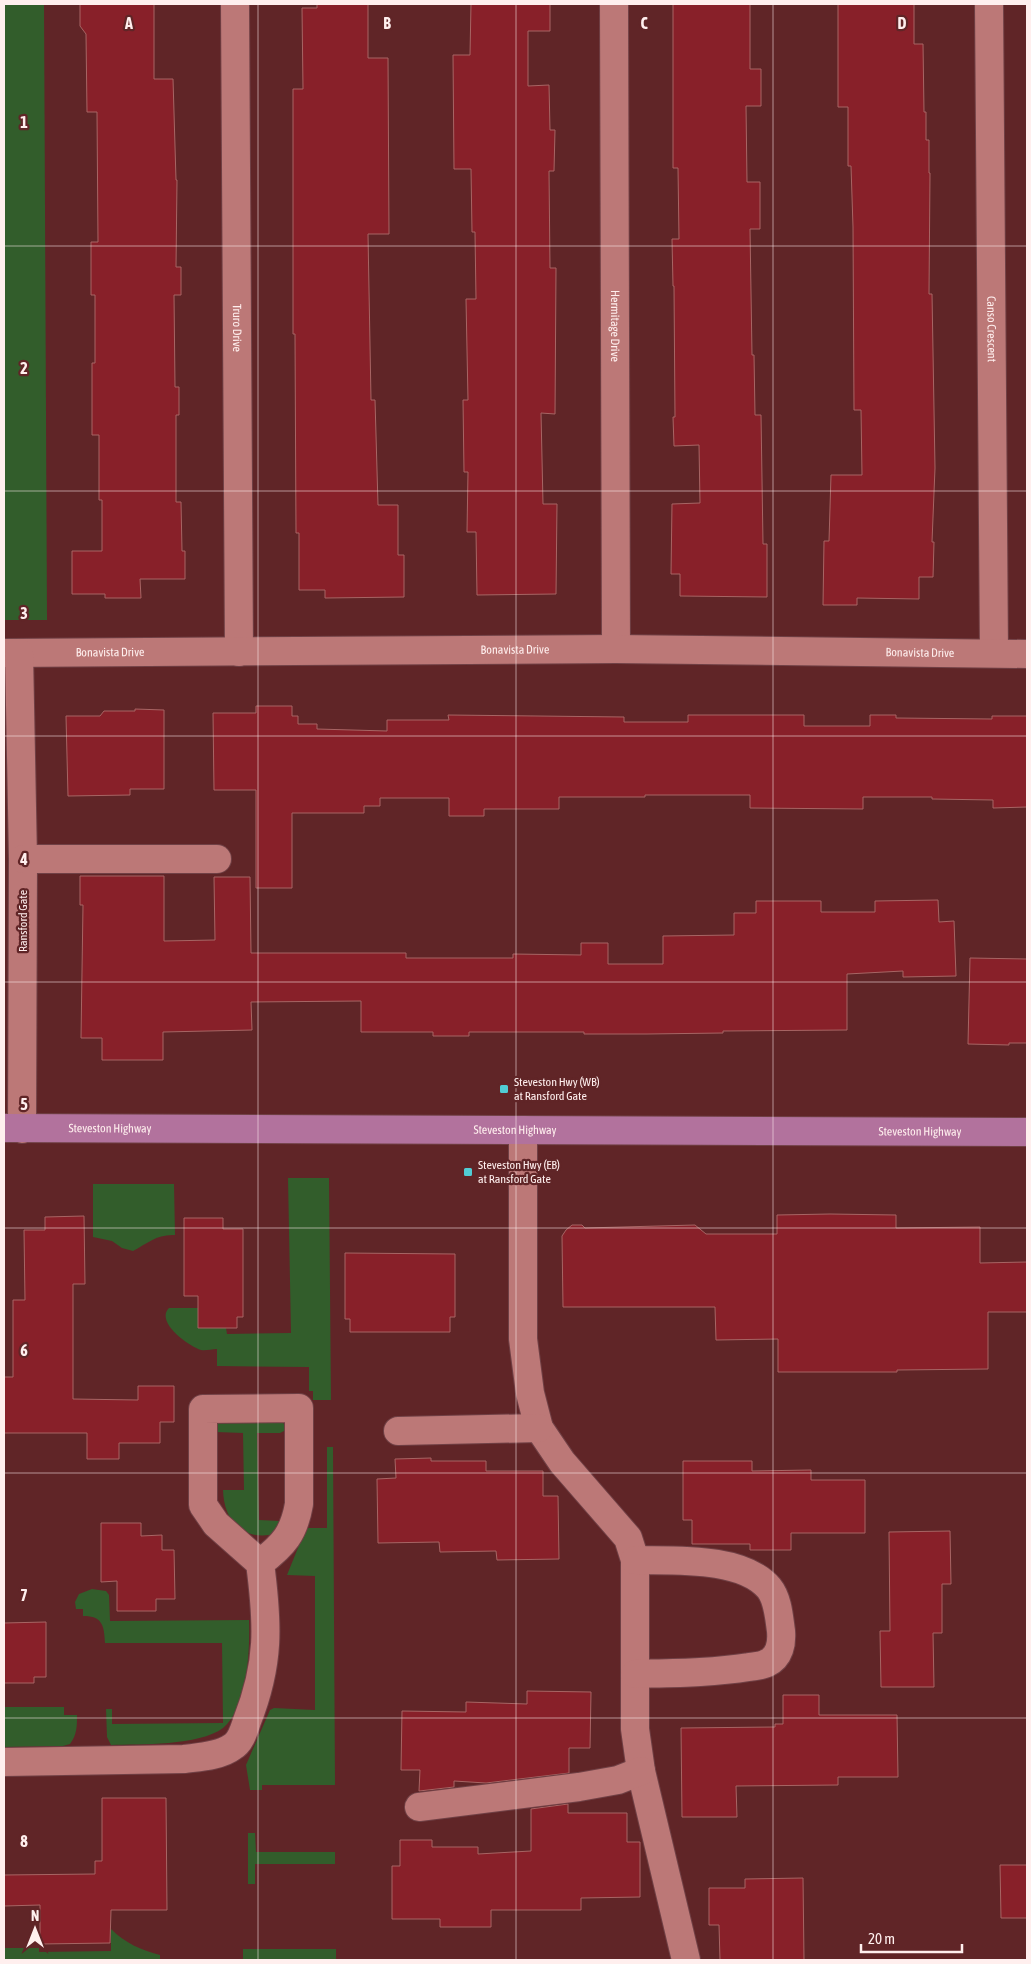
<svg xmlns="http://www.w3.org/2000/svg" width="1031" height="1964" font-family="'Asap Condensed',sans-serif">
	<style>
		.green { fill: #325d2b }
		.building { fill: #882029; stroke: #a76564 }
		.lines { fill: none; stroke-linecap: round; stroke-linejoin: round }
		.minor-casing { stroke: #704045; stroke-width: 30 }
		.major-casing { stroke: #704045; stroke-width: 30 }
		.minor { stroke: #bc7877; stroke-width: 28 }
		.major { stroke: #b2729d; stroke-width: 28 }
		.grid { fill: none; stroke: #ffefee; stroke-width: 1; stroke-opacity: 0.55 }
		.poi-dot { fill: #51ccd4; stroke: #602527; stroke-width: 2 }
		.labels { text-anchor: middle; stroke-width: 4.5; stroke-linejoin: round; paint-order: stroke }
		.street-label { font-size: 12px; fill: #ffefee; stroke: #602527 }
		.poi-label { font-size: 12px; fill: #ffefee; stroke: #602527; text-anchor: start }
		.grid-label { font-size: 16px; text-anchor: middle; font-weight: bold; fill: #ffefee; stroke: #602527; stroke-width: 4.5; stroke-linejoin: round; paint-order: stroke }
	</style>
	<rect width="100%" height="100%" fill="#602527"/>
	<!-- green -->
	<g class="green">
		<polygon points="4,4 44,4 47,620 4,620"/>
		<path d="M288,1178H329L331,1400H313V1391H309V1367L217,1366V1349C211,1349 206,1351 201,1350C188,1346 155,1322 169,1308H198V1328H226L227,1334L291,1333Z"/>
		<path d="M93,1184H174L175,1235C157,1234 148,1243 133,1251L122,1248L112,1241L93,1237Z"/>
		<path d="M282,1421L285,1426L284,1431L280,1433H257L259,1520L280,1521L275,1534C243,1541 224,1522 223,1490H244L243,1433L216,1432V1422Z"/>
		<polygon points="327,1447 333,1447 335,1785 262,1785 262,1790 250,1790 246,1765 270,1710 274,1708 315,1710 315,1576 287,1575 306,1528 327,1528"/>
		<path d="M92,1589L106,1591L109,1595L110,1621L249,1620C250,1649 248,1708 223,1728C199,1746 140,1744 111,1745L107,1737L106,1709H112V1724L223,1723L222,1643H105C104,1626 103,1616 83,1616V1609H76L75,1602L79,1594Z"/>
		<path d="M4,1707H64V1715H77C77,1726 77,1735 70,1744L63,1746L4,1747Z"/>
		<polygon points="248,1833 255,1833 256,1852 335,1852 335,1864 255,1864 255,1884 248,1884"/>
		<path d="M111,1929C125,1943 141,1950 160,1955V1960H4V1948H39V1952L111,1951Z"/>
		<rect x="243" y="1949" width="93" height="11"/>
	</g>
	<!-- building -->
	<g class="building">
		<polygon points="80,4 154,4 154,79 173,79 176,180 177,180 176,267 181,267 181,295 174,295 175,387 179,387 179,415 176,415 176,502 181,502 182,551 185,551 185,579 140,579 141,598 105,598 105,594 72,594 72,551 102,551 102,500 99,500 99,435 92,435 92,363 95,363 95,295 91,295 91,242 98,242 97,112 87,112 86,34 80,26"/>
		<polygon points="317,4 368,4 368,58 388,58 389,234 368,234 371,400 375,400 378,505 398,505 398,555 404,555 404,597 325,598 325,590 299,590 299,533 296,533 295,334 293,334 293,89 303,89 302,8 317,8"/>
		<polygon points="471,4 550,4 550,31 528,31 528,86 549,85 550,130 555,130 554,171 549,171 550,268 556,268 555,414 541,413 543,504 557,504 556,594 477,595 476,532 467,532 468,472 464,472 463,400 468,400 466,299 476,299 475,232 472,232 471,169 454,169 453,55 470,55"/>
		<polygon points="673,4 750,4 750,69 761,69 761,106 746,106 747,182 760,182 760,229 750,229 752,355 754,355 755,415 761,415 763,544 767,544 767,597 680,596 680,574 671,574 672,504 700,503 699,445 674,446 673,417 675,417 674,286 673,286 672,239 679,239 678,168 673,168"/>
		<polygon points="838,4 914,4 914,44 923,44 924,112 926,112 926,140 929,140 929,173 930,173 929,294 932,294 935,468 932,542 934,542 933,577 919,577 919,599 857,598 857,605 823,605 824,541 829,541 831,475 862,475 861,410 854,410 853,227 851,166 848,166 848,107 838,107"/>
		<polygon points="256,706 292,706 292,716 298,716 298,724 317,724 317,729 387,731 387,720 449,720 448,715 624,717 624,722 688,722 688,715 804,715 804,726 870,726 870,715 896,715 896,718 992,719 992,716 1027,716 1027,807 993,808 993,800 932,799 932,797 863,797 863,809 750,808 750,795 645,795 645,797 559,797 559,809 484,809 484,816 449,816 449,798 380,798 380,806 364,806 364,813 292,813 292,888 256,888 256,790 214,790 213,713 256,713"/>
		<polygon points="135,709 164,710 164,789 130,789 130,795 68,796 66,716 100,716 104,711 135,711"/>
		<polygon points="80,876 164,876 164,941 215,940 214,877 250,877 251,953 406,953 406,958 513,958 513,954 581,955 581,943 608,943 608,964 663,964 663,936 734,935 734,913 756,913 756,901 821,901 821,912 875,912 875,901 938,900 939,922 954,921 956,976 903,977 903,971 847,974 847,1030 723,1031 723,1033 647,1034 584,1034 584,1032 469,1032 469,1036 433,1036 433,1032 361,1032 361,1001 251,1002 252,1030 163,1032 163,1060 102,1060 102,1038 81,1038 83,905 80,905"/>
		<polygon points="970,958 1027,959 1027,1043 1009,1043 1009,1045 968,1044"/>
		<polygon points="830,1214 896,1215 896,1228 980,1227 980,1263 1027,1262 1027,1312 988,1312 988,1369 897,1370 897,1372 778,1372 778,1339 716,1340 715,1307 563,1307 562,1236 566,1230 572,1225 582,1225 585,1228 695,1225 706,1234 777,1234 777,1215"/>
		<polygon points="84,1216 85,1284 73,1284 73,1399 138,1400 138,1386 174,1386 174,1422 160,1422 160,1443 119,1443 119,1459 87,1459 87,1433 4,1433 4,1377 13,1377 13,1300 25,1300 24,1230 45,1230 45,1217"/>
		<polygon points="184,1218 223,1218 223,1229 243,1229 243,1317 237,1317 237,1328 198,1328 198,1296 184,1296"/>
		<polygon points="345,1253 455,1254 455,1317 450,1317 450,1332 350,1332 350,1319 345,1319"/>
		<polygon points="431,1458 431,1461 486,1461 486,1471 543,1471 543,1496 558,1496 559,1559 497,1560 496,1551 440,1552 439,1542 378,1543 377,1479 396,1478 395,1459"/>
		<polygon points="683,1461 752,1461 752,1471 811,1470 811,1480 865,1480 865,1533 791,1533 791,1550 750,1550 750,1544 692,1544 692,1520 683,1520"/>
		<polygon points="101,1523 141,1523 141,1536 162,1535 162,1550 174,1550 175,1599 156,1599 156,1611 117,1611 117,1581 101,1582"/>
		<polygon points="950,1531 951,1584 942,1584 942,1633 933,1633 934,1687 881,1687 880,1631 890,1631 889,1532"/>
		<polygon points="46,1622 46,1677 34,1677 34,1683 4,1683 4,1623"/>
		<polygon points="527,1691 591,1692 590,1748 569,1748 569,1773 486,1783 454,1781 454,1787 419,1791 420,1770 401,1770 402,1711 466,1712 466,1702 527,1704"/>
		<polygon points="783,1695 819,1695 819,1715 897,1715 898,1777 838,1777 838,1785 736,1786 737,1817 682,1817 681,1728 775,1727 775,1724 783,1724"/>
		<polygon points="102,1798 166,1798 167,1910 111,1910 110,1943 40,1944 40,1905 4,1906 4,1875 95,1874 95,1861 102,1861"/>
		<polygon points="568,1804 568,1813 627,1813 627,1842 640,1842 640,1897 581,1898 581,1910 491,1910 491,1927 440,1927 440,1919 392,1919 392,1866 400,1866 400,1840 432,1840 432,1847 478,1847 478,1854 531,1851 531,1809"/>
		<polygon points="1000,1865 1027,1865 1027,1918 1001,1918"/>
		<polygon points="803,1878 804,1960 720,1960 719,1925 709,1925 709,1888 745,1888 745,1879"/>
	</g>
	<g class="lines">
		<!-- minor casing -->
		<g class="minor-casing">
			<g id="minor">
				<path id="s1" d="M235,4L239,652"/>
				<path id="s2" d="M614,4L616,649"/>
				<path id="s3" d="M989,4L994,653"/>
				<path id="s4" d="M4,653L616,649L1027,654"/>
				<polyline points="19,653 23,859 22,1129"/>
				<polyline points="23,859 217,859"/>
				<polyline points="523,1130 523,1339 530,1393 539,1428 562,1462 628,1538 635,1560 635,1729 641,1771 686,1960"/>
				<polyline points="398,1431 539,1428"/>
				<path d="M635,1560C673,1561 742,1556 769,1588C778,1599 779,1617 781,1631C782,1643 780,1657 767,1663C762,1666 754,1666 749,1667C711,1673 673,1673 635,1674"/>
				<path d="M4,1762L184,1759C199,1757 220,1756 232,1747C241,1742 244,1730 247,1721C270,1663 268,1624 260,1563C284,1545 294,1533 299,1504V1408L203,1409V1505L216,1524L260,1563"/>
				<polyline points="419,1807 579,1787 618,1780 641,1771"/>
			</g>
		</g>
		<!-- major casing -->
		<g class="major-casing">
			<g id="major">
				<path id="s5" d="M4,1128L1027,1132"/>
			</g>
		</g>
		<!-- minor -->
		<use href="#minor" class="minor"/>
		<!-- major -->
		<use href="#major" class="major"/>
	</g>
	<!-- grid -->
	<path class="grid" d="M258,4V1960M516,4V1960M773,4V1960M4,246H1027M4,491H1027M4,736H1027M4,982H1027M4,1228H1027M4,1473H1027M4,1718H1027"/>
	<!-- markers -->
	<g class="poi-dot">
		<rect x="499" y="1084" width="10" height="10" rx="2.5"/>
		<rect x="463" y="1167" width="10" height="10" rx="2.5"/>
	</g>
	<g class="labels">
		<!-- street labels -->
		<g class="street-label">
			<text dy="4" stroke="none"><textPath href="#s2" startOffset="322">Hermitage Drive</textPath></text>
			<text dy="4" stroke="none"><textPath href="#s1" startOffset="324">Truro Drive</textPath></text>
			<text dy="4" stroke="none"><textPath href="#s3" startOffset="325">Canso Crescent</textPath></text>
			<text dy="4" stroke="none"><textPath href="#s4" startOffset="511">Bonavista Drive</textPath></text>
			<text dy="4" stroke="none"><textPath href="#s4" startOffset="916">Bonavista Drive</textPath></text>
			<text dy="4" stroke="none"><textPath href="#s4" startOffset="106">Bonavista Drive</textPath></text>
			<text transform="translate(23 921) rotate(-90)" y="4">Ransford Gate</text>
			<text dy="4" stroke="none"><textPath href="#s5" startOffset="106">Steveston Highway</textPath></text>
			<text dy="4" stroke="none"><textPath href="#s5" startOffset="511">Steveston Highway</textPath></text>
			<text dy="4" stroke="none"><textPath href="#s5" startOffset="916">Steveston Highway</textPath></text>
		</g>
		<!-- poi labels -->
		<g class="poi-label">
			<text x="514" y="1086">Steveston Hwy (WB)<tspan x="514" dy="14">at Ransford Gate</tspan></text>
			<text x="478" y="1169">Steveston Hwy (EB)<tspan x="478" dy="14">at Ransford Gate</tspan></text>
		</g>
	</g>
	<g class="grid-label">
		<text x="129" y="29">A</text>
		<text x="387" y="29">B</text>
		<text x="644" y="29">C</text>
		<text x="902" y="29">D</text>
		<text x="24" y="128">1</text>
		<text x="24" y="374">2</text>
		<text x="24" y="619">3</text>
		<text x="24" y="865">4</text>
		<text x="24" y="1110">5</text>
		<text x="24" y="1356">6</text>
		<text x="24" y="1601">7</text>
		<text x="24" y="1847">8</text>
	</g>
	<!-- border -->
	<rect width="1031" height="1964" fill="none" stroke="#ffefee" stroke-width="10"/>
	<!-- north arrow -->
	<g transform="translate(35 1929)" stroke="#602527" stroke-width="4" paint-order="stroke">
	<path d="M0-4L9 19L0 12L-9 19Z" fill="#ffefee"/>
	<text y="-8" font-size="14" font-weight="bold" text-anchor="middle" fill="#ffefee">N</text>
	</g>
	<!-- scale -->
	<path d="M861 1944v8h101v-8" fill="none" stroke="#ffefee" stroke-width="2.5"/>
	<text x="868" y="1944" font-size="15" fill="#ffefee" stroke="#602527" stroke-width="4" paint-order="stroke">20 m</text>
</svg>
